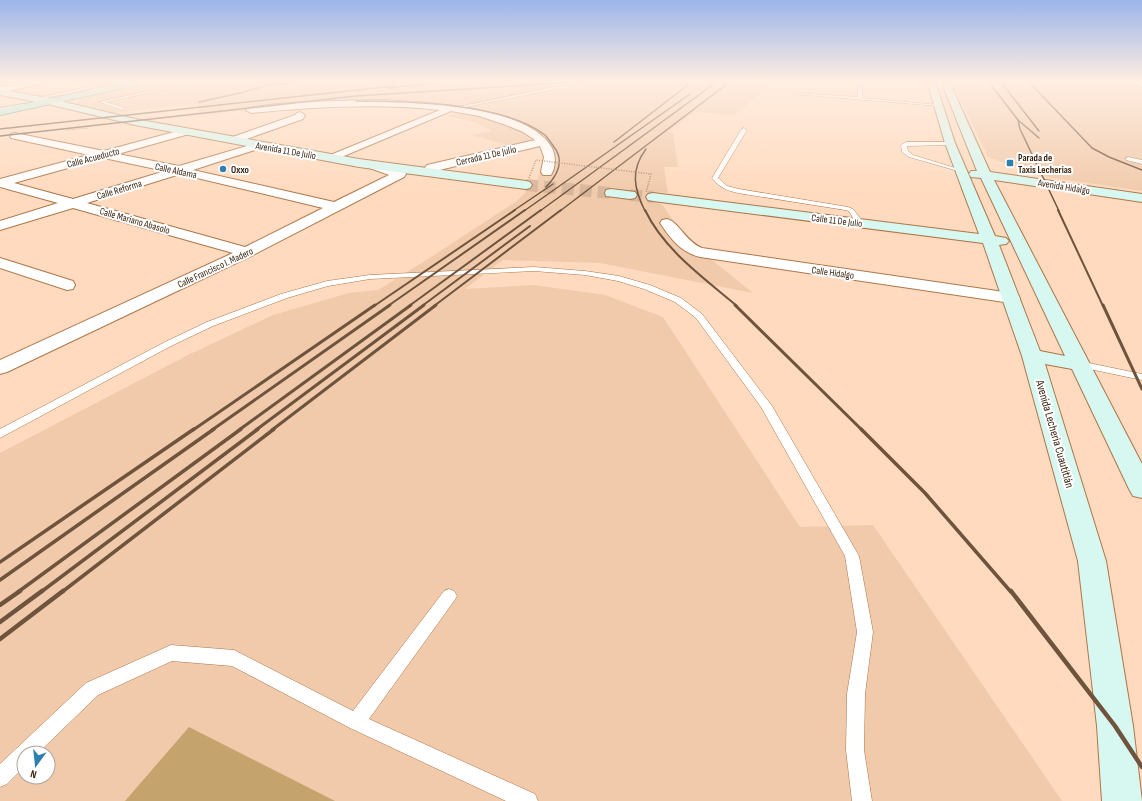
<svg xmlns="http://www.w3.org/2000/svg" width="1142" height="801" font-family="'Sofia Sans Condensed',sans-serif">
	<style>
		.built { fill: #f1caab; fill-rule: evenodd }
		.building { fill: #c5a36d }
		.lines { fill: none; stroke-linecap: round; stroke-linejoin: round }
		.secondary-tunnel { stroke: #d7b59a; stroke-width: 12; stroke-dasharray: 12 6; stroke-linecap: butt }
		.lane-casing { stroke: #ae7648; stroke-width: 1 }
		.street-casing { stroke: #ae7648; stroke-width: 2 }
		.secondary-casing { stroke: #ae7648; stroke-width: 2 }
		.primary-casing { stroke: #60a08b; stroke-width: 2 }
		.path { stroke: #a78870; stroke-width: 1; stroke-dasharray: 1 1.5; stroke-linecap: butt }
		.lane { fill: #fff; fill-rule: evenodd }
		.street { fill: #fff; fill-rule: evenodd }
		.secondary { fill: #d6f8f1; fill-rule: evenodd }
		.primary { fill: #adf0e2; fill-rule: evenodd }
		.rail-far4 { stroke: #6e533d; stroke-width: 1.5 }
		.rail-far3 { stroke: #6e533d; stroke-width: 2 }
		.rail-far2 { stroke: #6e533d; stroke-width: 3 }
		.rail-far1 { stroke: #6e533d; stroke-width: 3.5 }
		.rail { stroke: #6e533d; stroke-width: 4.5 }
		.path-bridge-far1 { stroke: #a78870; stroke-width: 1; stroke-dasharray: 1 1.5; stroke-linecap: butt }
		.path-bridge { stroke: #a78870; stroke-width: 1.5; stroke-dasharray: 1 1.5; stroke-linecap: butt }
		.poi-dot { fill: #2d7fb0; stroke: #fff; stroke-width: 1.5 }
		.labels { text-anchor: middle; stroke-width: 4; stroke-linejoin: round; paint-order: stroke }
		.far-street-label { font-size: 10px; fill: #361f0c; stroke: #fff }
		.far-poi-label { font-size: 10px; font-weight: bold; fill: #361f0c; stroke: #fff; text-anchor: start }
		.street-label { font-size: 12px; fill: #361f0c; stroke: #fff }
	</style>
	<rect width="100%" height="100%" fill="#ffdabe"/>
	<!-- built -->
	<g class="built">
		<path d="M155,81H774L735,115L695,112L668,132L673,133L678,167H664L668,193L654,192L650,201L662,204L687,240L753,293L600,263L503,260L465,289L534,285L605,295L663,317L800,527L873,525L1062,801H0V453L190,354L273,315L349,293L378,290L428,259L517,201L537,181L542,164L543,147L535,142L513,147L472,135L492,131L474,122L446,116L465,112L426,108L339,105L245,112L238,111L200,115L197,104L116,113L76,104L80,99ZM24,753H48V777H24Z"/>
		<polygon points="951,81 1142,81 1142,191 1041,176 988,157"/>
	</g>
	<!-- building -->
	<polygon class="building" points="189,727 335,801 125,801"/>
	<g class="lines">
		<!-- secondary-tunnel -->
		<g class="secondary-tunnel">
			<polyline points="526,185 611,193"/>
			<polyline points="630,195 653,197"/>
		</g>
		<!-- lane casing -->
		<g class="lane-casing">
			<g id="lane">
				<polygon points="128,81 135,81 87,92 85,91"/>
				<polygon points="196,81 203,81 106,102 125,108 123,110 99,102"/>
				<polygon points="471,81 483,81 417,89 415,88"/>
				<polygon points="916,81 932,81 933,82 931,83"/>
				<polygon points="1132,81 1137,81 1142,84 1142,87"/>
				<polygon points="564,85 565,87 450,110 448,109"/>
				<polygon points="92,86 93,88 31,101 29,100"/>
				<polygon points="860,88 862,89 862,98 940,105 938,106 793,94 795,93 858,97 858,89"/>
				<polygon points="23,104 25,106 0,110 0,108"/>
				<path d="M744,128L747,130L718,178L727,186L739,189L848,207L853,209L864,223L863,225H857L849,211L845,210L744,194C731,192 720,189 712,178L741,130Z"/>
				<polygon points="952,142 953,143 950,145 907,146 908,151 913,155 965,171 965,173 909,157 902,152 901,145 906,142"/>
				<polygon points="1128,157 1142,160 1142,164 1126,160 1125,159"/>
				<polygon points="534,267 585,271 619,276 650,285 681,298 702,314 772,406 859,556 873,632 865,694 864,750 872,801 852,801 846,750 847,694 857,632 845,556 761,407 696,318 675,302 644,289 618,281 585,275 534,271 370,279 328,286 287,298 213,326 171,346 0,438 0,429 165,342 207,322 281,294 327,281 370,275"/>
				<polygon points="1079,361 1142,374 1142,380 1075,366 1074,364 1075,362"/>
				<polygon points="449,589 454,591 457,596 454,601 369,719 535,794 538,801 506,801 350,728 232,666 172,661 98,695 38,753 24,753 24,767 7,784 0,787 0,764 86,683 171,645 234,650 353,711 444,591"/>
			</g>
		</g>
		<!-- street casing -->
		<g class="street-casing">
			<g id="street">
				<polygon points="32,81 48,81 44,83 0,93 0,87"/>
				<path d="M382,100C424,102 530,107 552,148C556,156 556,167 551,175H543L541,172L544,157L540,146L431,172L427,171L425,168L427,165L535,140L523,132L506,125L479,116L451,111L332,161L328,160L326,158L328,156L440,110C377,103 314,107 251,113L246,110C254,102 364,100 382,100Z"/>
				<polygon points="300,112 305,115 303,119 238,142 234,143 229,140 230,138 295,115 297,113"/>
				<path d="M185,129L189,130L190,132L189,134L118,154L179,166L260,142L265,145L264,147L193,170L334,202L389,175L367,167L365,165L367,163L371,161L404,171L406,174L404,177L253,255L7,372L0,374V360L233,253L73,208L0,230V221L58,203L0,187V179L89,155L11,138L10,136L11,134L15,133L104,151ZM104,158L165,171L73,199L14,183ZM180,174L323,208L245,247L87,203Z"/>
				<path d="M667,219C679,222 686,242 702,248L1011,293L1017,294L1020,298L1017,302L1011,303L700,257C680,252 671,239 660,223L662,220Z"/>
				<polygon points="0,258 73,281 75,285 73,289 67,290 0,268"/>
			</g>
		</g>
		<!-- secondary casing -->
		<g class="secondary-casing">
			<g id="secondary">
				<polygon points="927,81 935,81 955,143 995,236 1006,238 1009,241 1006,244 999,245 1040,351 1065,356 981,178 971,177 969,174 971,171 977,171 941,81 949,81 990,172 1142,194 1142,202 994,180 1142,464 1142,498 1133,496 1129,489 1072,369 1045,364 1106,561 1133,726 1142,801 1102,801 1097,726 1078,561 1022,356 983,243 653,201 648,200 646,197 648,194 653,193 979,234 945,143"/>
				<polygon points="0,89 52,99 135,119 359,159 526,181 530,182 532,185 530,188 526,189 359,167 135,125 52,105 0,95"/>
				<polygon points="611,189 635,192 637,195 635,198 630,199 606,196 605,193 606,190"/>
			</g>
		</g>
		<!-- primary casing -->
		<g class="primary-casing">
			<polygon id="primary" points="136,81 151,81 147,83 0,115 0,109"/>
		</g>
		<!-- path -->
		<polyline class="path" points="67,130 88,128"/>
		<!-- lane -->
		<use href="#lane" class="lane"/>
		<!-- street -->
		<use href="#street" class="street"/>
		<!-- secondary -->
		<use href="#secondary" class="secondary"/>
		<!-- primary -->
		<use href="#primary" class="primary"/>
		<!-- rail-far4 -->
		<g class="rail-far4">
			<polyline points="988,81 1018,120 1020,129 1059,211"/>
			<polyline points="1000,81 1039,131"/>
			<polyline points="1028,81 1092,148 1109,157 1142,170"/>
			<polyline points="277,85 300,81"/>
			<polyline points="388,88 452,81"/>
			<path d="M356,101C407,101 504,103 545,135C548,138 551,143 554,147C565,161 557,176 546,187"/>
			<polyline points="199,102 240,93 282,81"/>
			<polyline points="1018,120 1039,138"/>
			<polyline points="0,129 394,86"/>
			<polyline points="0,136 356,96 591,81"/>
			<polyline points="614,142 693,81"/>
			<polyline points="513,211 553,184"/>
			<polyline points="524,211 690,94"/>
			<polyline points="540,211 718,81"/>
			<polyline points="560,211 731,81"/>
			<path d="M645,211C634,189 630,170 646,149"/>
		</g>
		<!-- rail-far3 -->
		<g class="rail-far3">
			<path d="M645,210C664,250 704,278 737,306"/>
			<polyline points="1058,210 1103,306"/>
			<polyline points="374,306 515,210"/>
			<polyline points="388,306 525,210"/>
			<polyline points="409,306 541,210"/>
			<polyline points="422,306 530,226"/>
			<polyline points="434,306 561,210"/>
		</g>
		<!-- rail-far2 -->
		<g class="rail-far2">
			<polyline points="735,305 862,430"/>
			<polyline points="1103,305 1142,389"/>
			<polyline points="193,430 375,305"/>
			<polyline points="212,430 390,305"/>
			<polyline points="239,430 411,305"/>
			<polyline points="256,430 424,305"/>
			<polyline points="272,430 436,305"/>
		</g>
		<!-- rail-far1 -->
		<g class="rail-far1">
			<polyline points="861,429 925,493 1011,592"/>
			<polyline points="0,562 194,429"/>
			<polyline points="0,580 214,429"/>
			<polyline points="18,592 241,429"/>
			<polyline points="41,592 258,429"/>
			<polyline points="62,592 274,429"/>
		</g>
		<!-- rail -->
		<g class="rail">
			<polyline points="1011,591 1115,726 1142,767"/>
			<polyline points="0,605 20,591"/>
			<polyline points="0,622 42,591"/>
			<polyline points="0,639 63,591"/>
		</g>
		<!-- path-bridge-far1 -->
		<polyline class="path-bridge-far1" points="38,95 66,100"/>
		<!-- path-bridge -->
		<polyline class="path-bridge" points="529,178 536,160 651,174 646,193"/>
	</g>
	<!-- sky -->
	<linearGradient id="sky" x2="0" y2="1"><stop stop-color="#9bb4ea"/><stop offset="0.42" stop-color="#ffeee2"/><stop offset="1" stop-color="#ffeee2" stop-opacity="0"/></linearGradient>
	<rect width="1142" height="193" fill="url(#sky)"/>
	<!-- markers -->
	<g class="poi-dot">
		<rect x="1006" y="159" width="8" height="8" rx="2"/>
		<circle cx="223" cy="169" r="4"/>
	</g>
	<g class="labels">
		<!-- far-street labels -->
		<g class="far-street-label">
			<text transform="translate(286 150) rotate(10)" y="4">Avenida 11 De Julio</text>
			<text transform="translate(486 155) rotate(-13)" y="4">Cerrada 11 De Julio</text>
			<text transform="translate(93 157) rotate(-15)" y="4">Calle Acueducto</text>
			<text transform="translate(176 170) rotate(12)" y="4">Calle Aldama</text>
			<text transform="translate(1064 186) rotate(9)" y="4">Avenida Hidalgo</text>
			<text transform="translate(119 189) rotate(-17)" y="4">Calle Reforma</text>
			<text transform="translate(135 220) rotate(16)" y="4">Calle Mariano Abasolo</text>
			<text transform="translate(837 220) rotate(7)" y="4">Calle 11 De Julio</text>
			<text transform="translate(215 267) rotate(-25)" y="4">Calle Francisco I. Madero</text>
			<text transform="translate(833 272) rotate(8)" y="4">Calle Hidalgo</text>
		</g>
		<!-- far-poi labels -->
		<g class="far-poi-label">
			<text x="1018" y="161">Parada de<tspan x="1018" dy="12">Taxis Lecherias</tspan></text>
			<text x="231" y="173">Oxxo</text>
		</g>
		<!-- street labels -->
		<g class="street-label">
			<text transform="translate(1055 434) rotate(74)" y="4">Avenida Lecheria Cuautitlán</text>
		</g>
	</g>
	<!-- north arrow -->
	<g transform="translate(36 765) rotate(195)"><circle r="19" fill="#ffffff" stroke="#afa59e"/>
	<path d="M0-3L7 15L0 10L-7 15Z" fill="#2d7fb0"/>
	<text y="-6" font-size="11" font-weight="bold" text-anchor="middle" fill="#361f0c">N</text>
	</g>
</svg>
